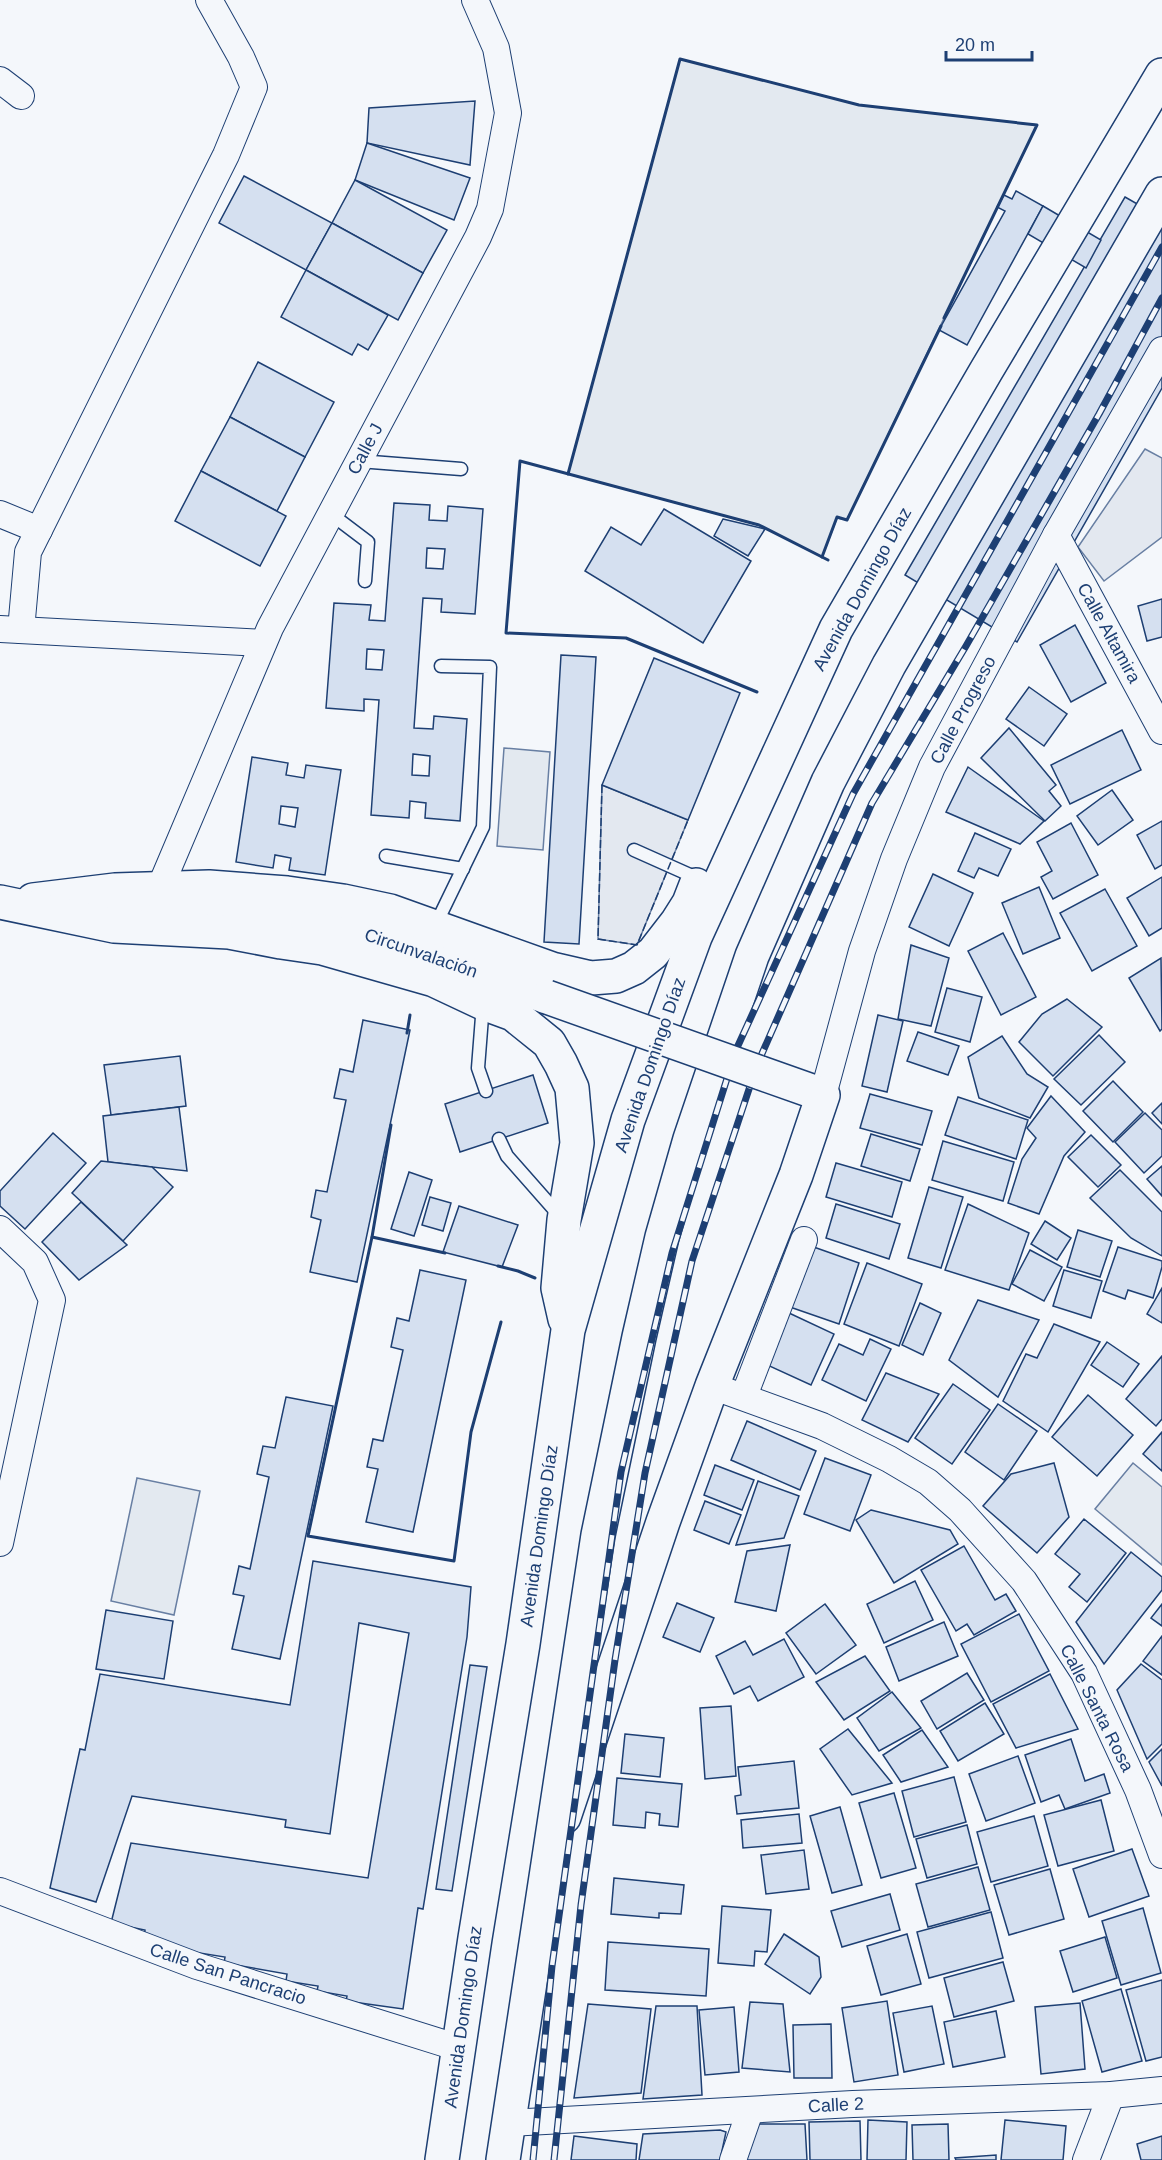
<svg xmlns="http://www.w3.org/2000/svg" width="1162" height="2160" font-family="Arial,sans-serif">
	<style>
		.pitch { fill: #e3e9f0; stroke: #687fa3; stroke-width: 1.5 }
		.parking { fill: #e3e8f0; stroke: #687fa3; stroke-width: 1.5 }
		.building { fill: #d5e0f0; stroke: #1d3f73; stroke-width: 1.5; fill-rule: evenodd }
		.lines { fill: none; stroke-linecap: round; stroke-linejoin: round }
		.lane-casing { stroke: #1d3f73; stroke-width: 15 }
		.street-casing { stroke: #1d3f73; stroke-width: 28 }
		.secondary-casing { stroke: #1d3f73; stroke-width: 36 }
		.primary-casing { stroke: #1d3f73; stroke-width: 36 }
		.lane { stroke: #f4f7fb; stroke-width: 12 }
		.street { stroke: #f4f7fb; stroke-width: 26 }
		.secondary { stroke: #f4f7fb; stroke-width: 33 }
		.primary { stroke: #f4f7fb; stroke-width: 33 }
		.rail-casing { stroke: #1d3f73; stroke-width: 7 }
		.rail { stroke: #f4f7fb; stroke-width: 4.5; stroke-dasharray: 14; stroke-linecap: butt }
		.secondary-bridge-casing { stroke: #1d3f73; stroke-width: 36; stroke-linecap: butt }
		.secondary-bridge { stroke: #f4f7fb; stroke-width: 33 }
		.fence { stroke: #1d3f73; stroke-width: 1.5; stroke-dasharray: 8 3; stroke-linecap: butt }
		.wall { stroke: #1d3f73; stroke-width: 3 }
		.labels { text-anchor: middle; stroke-width: 4.5; stroke-linejoin: round; paint-order: stroke }
		.street-label { font-size: 18px; fill: #1d3f73; stroke: #f4f7fb }
	</style>
	<rect width="100%" height="100%" fill="#f4f7fb"/>
	<!-- pitch -->
	<g class="pitch">
		<polygon points="680,59 859,105 1037,125 847,520 837,518 822,557 759,525 568,474"/>
		<polygon points="504,748 550,752 543,850 497,846"/>
		<polygon points="1133,1463 1162,1487 1162,1565 1095,1509"/>
		<polygon points="137,1478 200,1491 174,1615 111,1601"/>
	</g>
	<!-- parking -->
	<g class="parking">
		<polygon points="1145,449 1162,458 1162,537 1104,581 1078,547"/>
		<polygon points="602,785 688,820 637,945 598,939"/>
	</g>
	<!-- building -->
	<g class="building">
		<polygon points="475,101 470,165 367,143 369,108"/>
		<polygon points="367,143 470,178 454,220 355,180"/>
		<polygon points="244,176 332,223 306,270 219,223"/>
		<polygon points="355,180 447,230 423,273 332,223"/>
		<polygon points="1016,191 1043,206 967,345 939,330 1005,211 997,207 1004,195 1012,199"/>
		<polygon points="1125,197 1162,218 1162,388 1017,642 905,575"/>
		<polygon points="1043,206 1101,240 1086,268 1028,234"/>
		<polygon points="332,223 423,273 398,320 306,270"/>
		<polygon points="306,270 388,315 368,350 358,344 352,355 281,317"/>
		<polygon points="258,362 334,402 305,457 230,417"/>
		<polygon points="230,417 305,457 277,511 201,471"/>
		<polygon points="201,471 286,516 260,566 175,521"/>
		<path d="M394,503L430,505L429,520L447,521L448,506L483,509L475,614L441,612L442,599L423,598L414,728L433,729L434,716L467,719L460,821L425,818L426,803L410,801L409,818L371,815L379,700L364,699V711L326,708L334,603L371,605L369,620L385,621ZM427,548L445,549L443,569L426,568ZM367,649L384,650L382,670L366,669ZM413,754L430,756L429,776L412,775Z"/>
		<polygon points="664,509 751,561 703,643 585,571 611,527 641,545"/>
		<polygon points="723,519 765,529 748,556 714,536"/>
		<polygon points="1162,599 1162,637 1147,641 1138,606"/>
		<polygon points="1075,625 1106,683 1071,702 1040,645"/>
		<polygon points="561,655 596,657 579,944 544,942"/>
		<polygon points="654,658 740,693 688,820 602,785"/>
		<polygon points="1029,687 1067,714 1044,746 1006,719"/>
		<polygon points="1009,728 1056,785 1049,791 1061,806 1045,821 981,758"/>
		<polygon points="1122,730 1141,770 1070,804 1051,765"/>
		<path d="M252,757L288,763L286,775L304,778L306,765L341,770L325,875L289,870L291,858L275,855L273,868L236,862ZM281,806L298,808L295,827L279,824Z"/>
		<polygon points="968,767 1044,821 1020,844 946,812"/>
		<polygon points="1112,790 1133,820 1098,845 1077,816"/>
		<polygon points="1162,821 1162,865 1155,869 1137,835"/>
		<polygon points="1071,823 1098,875 1053,899 1041,877 1052,871 1037,842"/>
		<polygon points="975,833 1011,849 998,876 979,868 974,878 958,871"/>
		<polygon points="933,874 973,893 949,946 909,927"/>
		<polygon points="1162,877 1162,928 1149,936 1127,898"/>
		<polygon points="1039,887 1060,938 1023,954 1002,903"/>
		<polygon points="1105,889 1137,946 1092,971 1060,913"/>
		<polygon points="1003,933 1036,997 1001,1015 968,951"/>
		<polygon points="911,945 949,958 931,1026 898,1019"/>
		<polygon points="1161,958 1162,1029 1160,1031 1129,978"/>
		<polygon points="947,988 982,997 970,1042 935,1032"/>
		<polygon points="1067,999 1102,1027 1053,1076 1019,1042 1042,1014"/>
		<polygon points="878,1015 903,1021 887,1092 862,1086"/>
		<polygon points="363,1020 410,1030 357,1282 310,1272 321,1220 311,1217 316,1190 327,1192 346,1100 334,1098 340,1069 353,1072"/>
		<polygon points="918,1032 959,1046 948,1075 907,1061"/>
		<polygon points="1099,1035 1125,1062 1081,1105 1054,1079"/>
		<polygon points="1002,1036 1027,1074 1048,1087 1030,1118 979,1098 968,1057"/>
		<polygon points="180,1056 186,1106 111,1115 104,1065"/>
		<polygon points="533,1075 548,1123 460,1152 445,1104"/>
		<polygon points="1113,1081 1143,1112 1113,1142 1083,1111"/>
		<polygon points="870,1094 932,1111 922,1145 860,1128"/>
		<polygon points="1051,1096 1085,1132 1064,1156 1039,1214 1008,1203 1022,1159 1036,1138 1027,1128"/>
		<polygon points="958,1097 1028,1120 1016,1159 945,1135"/>
		<polygon points="1162,1103 1162,1124 1152,1113"/>
		<polygon points="179,1107 187,1171 108,1162 103,1116"/>
		<polygon points="1145,1113 1162,1130 1162,1156 1144,1173 1115,1142"/>
		<polygon points="53,1133 86,1163 25,1229 0,1206 0,1191"/>
		<polygon points="871,1134 920,1149 910,1181 861,1166"/>
		<polygon points="1091,1135 1121,1165 1098,1187 1068,1157"/>
		<polygon points="943,1141 1014,1162 1003,1201 932,1180"/>
		<polygon points="101,1161 152,1167 173,1187 123,1241 72,1193"/>
		<polygon points="836,1163 902,1182 892,1217 826,1197"/>
		<polygon points="1162,1166 1162,1196 1147,1179"/>
		<polygon points="1120,1170 1162,1212 1162,1256 1131,1238 1090,1198"/>
		<polygon points="409,1172 432,1180 414,1236 391,1229"/>
		<polygon points="929,1187 963,1197 941,1268 908,1258"/>
		<polygon points="430,1197 451,1203 443,1231 422,1225"/>
		<polygon points="81,1202 127,1245 79,1280 42,1242"/>
		<polygon points="836,1204 900,1224 889,1259 826,1238"/>
		<polygon points="968,1204 1029,1233 1009,1290 945,1270"/>
		<polygon points="459,1206 518,1225 502,1267 443,1252"/>
		<polygon points="1045,1221 1071,1238 1057,1260 1031,1244"/>
		<polygon points="1078,1230 1112,1241 1100,1277 1067,1267"/>
		<polygon points="808,1245 859,1263 839,1324 787,1306"/>
		<polygon points="1118,1247 1162,1261 1162,1267 1153,1298 1128,1290 1125,1299 1103,1291"/>
		<polygon points="1030,1250 1062,1267 1044,1301 1012,1284"/>
		<polygon points="867,1263 922,1284 899,1346 844,1324"/>
		<polygon points="420,1270 466,1280 413,1532 366,1522 378,1469 367,1467 373,1439 383,1441 403,1350 391,1347 397,1318 409,1321"/>
		<polygon points="1064,1270 1102,1281 1091,1318 1053,1306"/>
		<polygon points="1162,1288 1162,1323 1147,1314"/>
		<polygon points="978,1300 1039,1320 998,1397 949,1360"/>
		<polygon points="920,1303 941,1313 923,1355 902,1345"/>
		<polygon points="789,1313 834,1334 811,1385 765,1364"/>
		<polygon points="1054,1324 1100,1342 1048,1432 1003,1401 1026,1354 1037,1358"/>
		<polygon points="870,1339 891,1349 866,1401 822,1380 839,1344 863,1355"/>
		<polygon points="1107,1342 1139,1364 1123,1387 1091,1365"/>
		<polygon points="1162,1356 1162,1419 1156,1426 1126,1399"/>
		<polygon points="886,1373 939,1394 908,1442 862,1420"/>
		<polygon points="953,1384 990,1410 952,1464 915,1438"/>
		<polygon points="1088,1395 1133,1435 1097,1476 1052,1437"/>
		<polygon points="286,1397 333,1406 280,1659 232,1649 244,1596 233,1594 239,1566 250,1569 269,1477 257,1474 263,1446 275,1448"/>
		<polygon points="998,1404 1037,1431 1004,1480 965,1452"/>
		<polygon points="747,1421 816,1451 800,1490 731,1460"/>
		<polygon points="1162,1432 1162,1471 1143,1454"/>
		<polygon points="825,1458 871,1475 850,1531 804,1514"/>
		<polygon points="1054,1463 1069,1517 1037,1553 983,1506 1011,1474"/>
		<polygon points="715,1465 754,1480 742,1510 704,1495"/>
		<polygon points="758,1481 799,1496 784,1538 736,1545"/>
		<polygon points="705,1501 741,1515 729,1544 694,1530"/>
		<polygon points="871,1510 950,1530 958,1544 894,1583 856,1520"/>
		<polygon points="1084,1519 1126,1553 1087,1602 1069,1587 1080,1574 1055,1554"/>
		<polygon points="790,1545 776,1611 735,1602 747,1551"/>
		<polygon points="964,1546 995,1600 1006,1594 1016,1611 974,1635 967,1624 956,1631 921,1570"/>
		<polygon points="1131,1552 1162,1577 1162,1590 1104,1664 1076,1622"/>
		<polygon points="313,1561 471,1587 467,1637 423,1909 418,1908 403,2009 346,2001 347,1996 317,1991 318,1986 286,1981 287,1974 224,1963 225,1957 181,1950 144,1940 145,1930 111,1923 131,1843 368,1878 409,1633 359,1623 330,1834 285,1827 286,1820 132,1796 96,1902 50,1888 80,1749 85,1750 100,1674 290,1705"/>
		<polygon points="915,1581 933,1620 884,1643 867,1604"/>
		<polygon points="677,1603 714,1618 700,1652 663,1637"/>
		<polygon points="825,1604 856,1645 816,1674 786,1633"/>
		<polygon points="1162,1604 1162,1626 1151,1618"/>
		<polygon points="106,1610 173,1621 164,1679 96,1669"/>
		<polygon points="1019,1614 1049,1671 991,1702 961,1644"/>
		<polygon points="944,1622 958,1656 899,1681 886,1647"/>
		<polygon points="1162,1636 1162,1675 1143,1661"/>
		<polygon points="784,1639 804,1677 758,1701 750,1686 734,1694 716,1656 745,1641 753,1655"/>
		<polygon points="865,1656 890,1691 844,1720 816,1682"/>
		<polygon points="1141,1664 1162,1680 1162,1744 1147,1759 1117,1690"/>
		<polygon points="470,1665 487,1667 452,1891 436,1889"/>
		<polygon points="967,1673 984,1700 937,1729 921,1701"/>
		<polygon points="1050,1674 1078,1729 1016,1748 993,1704"/>
		<polygon points="892,1692 921,1728 879,1751 857,1718"/>
		<polygon points="985,1703 1004,1734 958,1761 940,1731"/>
		<polygon points="731,1706 736,1776 705,1779 700,1708"/>
		<polygon points="848,1729 892,1783 852,1795 820,1749"/>
		<polygon points="922,1730 948,1767 901,1782 883,1755"/>
		<polygon points="625,1734 664,1738 660,1777 621,1773"/>
		<polygon points="1071,1739 1085,1781 1104,1774 1110,1793 1065,1809 1059,1795 1041,1802 1025,1755"/>
		<polygon points="1162,1749 1162,1786 1149,1762"/>
		<polygon points="1018,1756 1035,1803 986,1821 969,1774"/>
		<polygon points="794,1761 799,1808 737,1814 735,1796 741,1795 738,1767"/>
		<polygon points="954,1777 966,1822 914,1837 902,1791"/>
		<polygon points="617,1778 682,1784 678,1827 659,1825 660,1814 646,1812 645,1828 613,1825"/>
		<polygon points="894,1793 916,1868 881,1878 859,1803"/>
		<polygon points="1101,1800 1114,1851 1058,1866 1044,1815"/>
		<polygon points="840,1807 862,1885 832,1893 810,1816"/>
		<polygon points="799,1814 802,1843 743,1848 741,1820"/>
		<polygon points="1034,1816 1048,1866 991,1882 977,1832"/>
		<polygon points="967,1825 977,1864 927,1878 916,1839"/>
		<polygon points="1132,1849 1149,1896 1089,1917 1073,1869"/>
		<polygon points="804,1850 809,1889 766,1894 761,1855"/>
		<polygon points="978,1867 990,1910 928,1927 916,1884"/>
		<polygon points="1050,1869 1064,1919 1009,1935 994,1885"/>
		<polygon points="614,1878 684,1885 681,1914 659,1913 659,1918 611,1914"/>
		<polygon points="890,1894 900,1930 842,1947 831,1911"/>
		<polygon points="722,1906 771,1910 767,1952 755,1951 754,1966 718,1963"/>
		<polygon points="1143,1908 1161,1973 1121,1985 1102,1921"/>
		<polygon points="991,1912 1003,1958 929,1978 917,1932"/>
		<polygon points="784,1934 819,1957 821,1977 810,1994 765,1964"/>
		<polygon points="907,1934 921,1984 881,1995 867,1946"/>
		<polygon points="1105,1937 1117,1978 1073,1992 1060,1951"/>
		<polygon points="608,1942 709,1949 706,1996 605,1990"/>
		<polygon points="1003,1962 1014,2001 954,2017 944,1978"/>
		<polygon points="1162,1980 1162,2057 1146,2061 1126,1990"/>
		<polygon points="1121,1989 1142,2061 1102,2072 1082,2001"/>
		<polygon points="887,2001 898,2075 854,2082 842,2008"/>
		<polygon points="750,2002 783,2004 790,2072 742,2068"/>
		<polygon points="1080,2003 1085,2069 1041,2074 1035,2007"/>
		<polygon points="588,2004 651,2009 641,2093 574,2098"/>
		<polygon points="656,2006 697,2006 702,2095 643,2099"/>
		<polygon points="932,2006 944,2064 904,2072 893,2013"/>
		<polygon points="734,2007 739,2072 705,2075 699,2010"/>
		<polygon points="996,2011 1005,2057 953,2067 944,2022"/>
		<polygon points="831,2024 832,2078 794,2078 793,2025"/>
		<polygon points="868,2120 907,2122 906,2160 867,2160"/>
		<polygon points="1005,2120 1066,2126 1063,2160 1001,2160"/>
		<polygon points="860,2121 861,2160 810,2160 809,2122"/>
		<polygon points="756,2124 805,2124 807,2160 744,2160"/>
		<polygon points="948,2124 949,2160 913,2160 912,2125"/>
		<polygon points="720,2130 726,2132 720,2160 639,2160 643,2134"/>
		<polygon points="574,2136 637,2144 636,2160 571,2160"/>
		<polygon points="1162,2136 1162,2160 1141,2160 1137,2144"/>
		<polygon points="996,2155 996,2160 956,2160 955,2158"/>
	</g>
	<g class="lines">
		<!-- lane casing -->
		<g class="lane-casing">
			<g id="lane">
				<polyline points="359,461 461,469"/>
				<polyline points="331,514 368,542 365,581"/>
				<polyline points="634,850 699,879"/>
				<polyline points="386,856 463,869"/>
				<polyline points="435,926 483,827 490,667 441,666"/>
				<polyline points="483,1004 478,1068 486,1091"/>
				<polyline points="499,1139 507,1156 559,1215"/>
			</g>
		</g>
		<!-- street casing -->
		<g class="street-casing">
			<g id="street">
				<polyline points="0,80 21,96"/>
				<polyline points="0,514 39,530"/>
				<polyline points="1056,535 1162,731"/>
				<polyline points="0,629 263,643"/>
				<polyline points="21,630 28,552 226,155 254,87 241,57 209,0"/>
				<polyline points="159,890 270,628 478,237 490,209 508,113 496,48 475,0"/>
				<polyline points="823,1095 862,951 894,859 932,767 1056,535 1162,350"/>
				<polyline points="0,1229 35,1262 52,1300 0,1543"/>
				<polyline points="712,1386 822,1426 889,1459 928,1482 960,1510 1024,1581 1084,1673 1138,1790 1162,1855"/>
				<polyline points="744,1396 804,1240"/>
				<polyline points="0,1891 197,1966 459,2048"/>
				<polyline points="509,2123 853,2104 1111,2095 1162,2090"/>
				<polyline points="733,2160 750,2111"/>
				<polyline points="1086,2160 1111,2095"/>
			</g>
		</g>
		<!-- secondary casing -->
		<g class="secondary-casing">
			<g id="secondary">
				<polyline points="97,904 173,907 267,915 341,928 384,937 547,997"/>
				<polyline points="564,1817 663,1522 712,1386 796,1175 823,1095 758,1072"/>
			</g>
		</g>
		<!-- primary casing -->
		<g class="primary-casing">
			<g id="primary">
				<polyline points="33,900 115,890 209,887 287,893 343,901 390,911 552,969 591,978 616,976 634,968 653,953 677,922 689,903 696,885"/>
				<polyline points="0,902 114,926 229,932 281,942 322,948 434,980 483,1003 513,1014 549,1043 561,1064 572,1088 577,1143 564,1220 558,1288 565,1319"/>
				<polyline points="442,2160 475,1938 523,1644 568,1330 628,1120 695,937 836,629 986,371 1162,75"/>
				<polyline points="503,2160 598,1535 639,1337 662,1237 690,1139 752,956 828,782 889,665 1162,194"/>
			</g>
		</g>
		<!-- lane -->
		<use href="#lane" class="lane"/>
		<!-- street -->
		<use href="#street" class="street"/>
		<!-- secondary -->
		<use href="#secondary" class="secondary"/>
		<!-- primary -->
		<use href="#primary" class="primary"/>
		<!-- rail casing -->
		<g class="rail-casing">
			<g id="rail">
				<polyline points="533,2160 552,1966 621,1472 672,1253 736,1050 853,794 1162,247"/>
				<polyline points="554,2160 581,1905 615,1660 645,1473 692,1261 757,1065 872,803 966,646 1099,414 1162,298"/>
			</g>
		</g>
		<!-- rail -->
		<use href="#rail" class="rail"/>
		<!-- secondary-bridge casing -->
		<g class="secondary-bridge-casing">
			<polyline id="secondary-bridge" points="547,997 758,1072"/>
		</g>
		<!-- secondary-bridge -->
		<use href="#secondary-bridge" class="secondary-bridge"/>
		<!-- fence -->
		<polyline class="fence" points="602,785 598,939 637,945 688,820"/>
		<!-- wall -->
		<g class="wall">
			<polyline points="568,474 680,59 859,105 1037,125 944,318"/>
			<polyline points="822,557 837,517 847,520 941,326"/>
			<polyline points="757,692 626,638 506,633 520,461 759,525 828,560"/>
			<polyline points="407,1033 410,1015"/>
			<polyline points="391,1125 372,1237 308,1536 454,1561 471,1432 501,1322"/>
			<polyline points="372,1237 445,1253"/>
			<polyline points="498,1266 518,1271 535,1278"/>
		</g>
	</g>
	<g class="labels">
		<!-- street labels -->
		<g class="street-label">
			<text transform="translate(365 449) rotate(-62)" y="6">Calle J</text>
			<text transform="translate(862 589) rotate(-61)" y="6">Avenida Domingo Díaz</text>
			<text transform="translate(1109 633) rotate(61)" y="6">Calle Altamira</text>
			<text transform="translate(963 710) rotate(-62)" y="6">Calle Progreso</text>
			<text transform="translate(421 953) rotate(19)" y="6">Circunvalación</text>
			<text transform="translate(650 1065) rotate(-71)" y="6">Avenida Domingo Díaz</text>
			<text transform="translate(539 1536) rotate(-82)" y="6">Avenida Domingo Díaz</text>
			<text transform="translate(1097 1708) rotate(63)" y="6">Calle Santa Rosa</text>
			<text transform="translate(228 1974) rotate(18)" y="6">Calle San Pancracio</text>
			<text transform="translate(463 2017) rotate(-82)" y="6">Avenida Domingo Díaz</text>
			<text transform="translate(836 2105) rotate(-3)" y="6">Calle 2</text>
		</g>
	</g>
	<!-- scale -->
	<path d="M946 51v9h86v-9" fill="none" stroke="#1d3f73" stroke-width="3"/>
	<text x="955" y="51" font-size="18" fill="#1d3f73" stroke="#f4f7fb" stroke-width="4.5" paint-order="stroke">20 m</text>
</svg>
